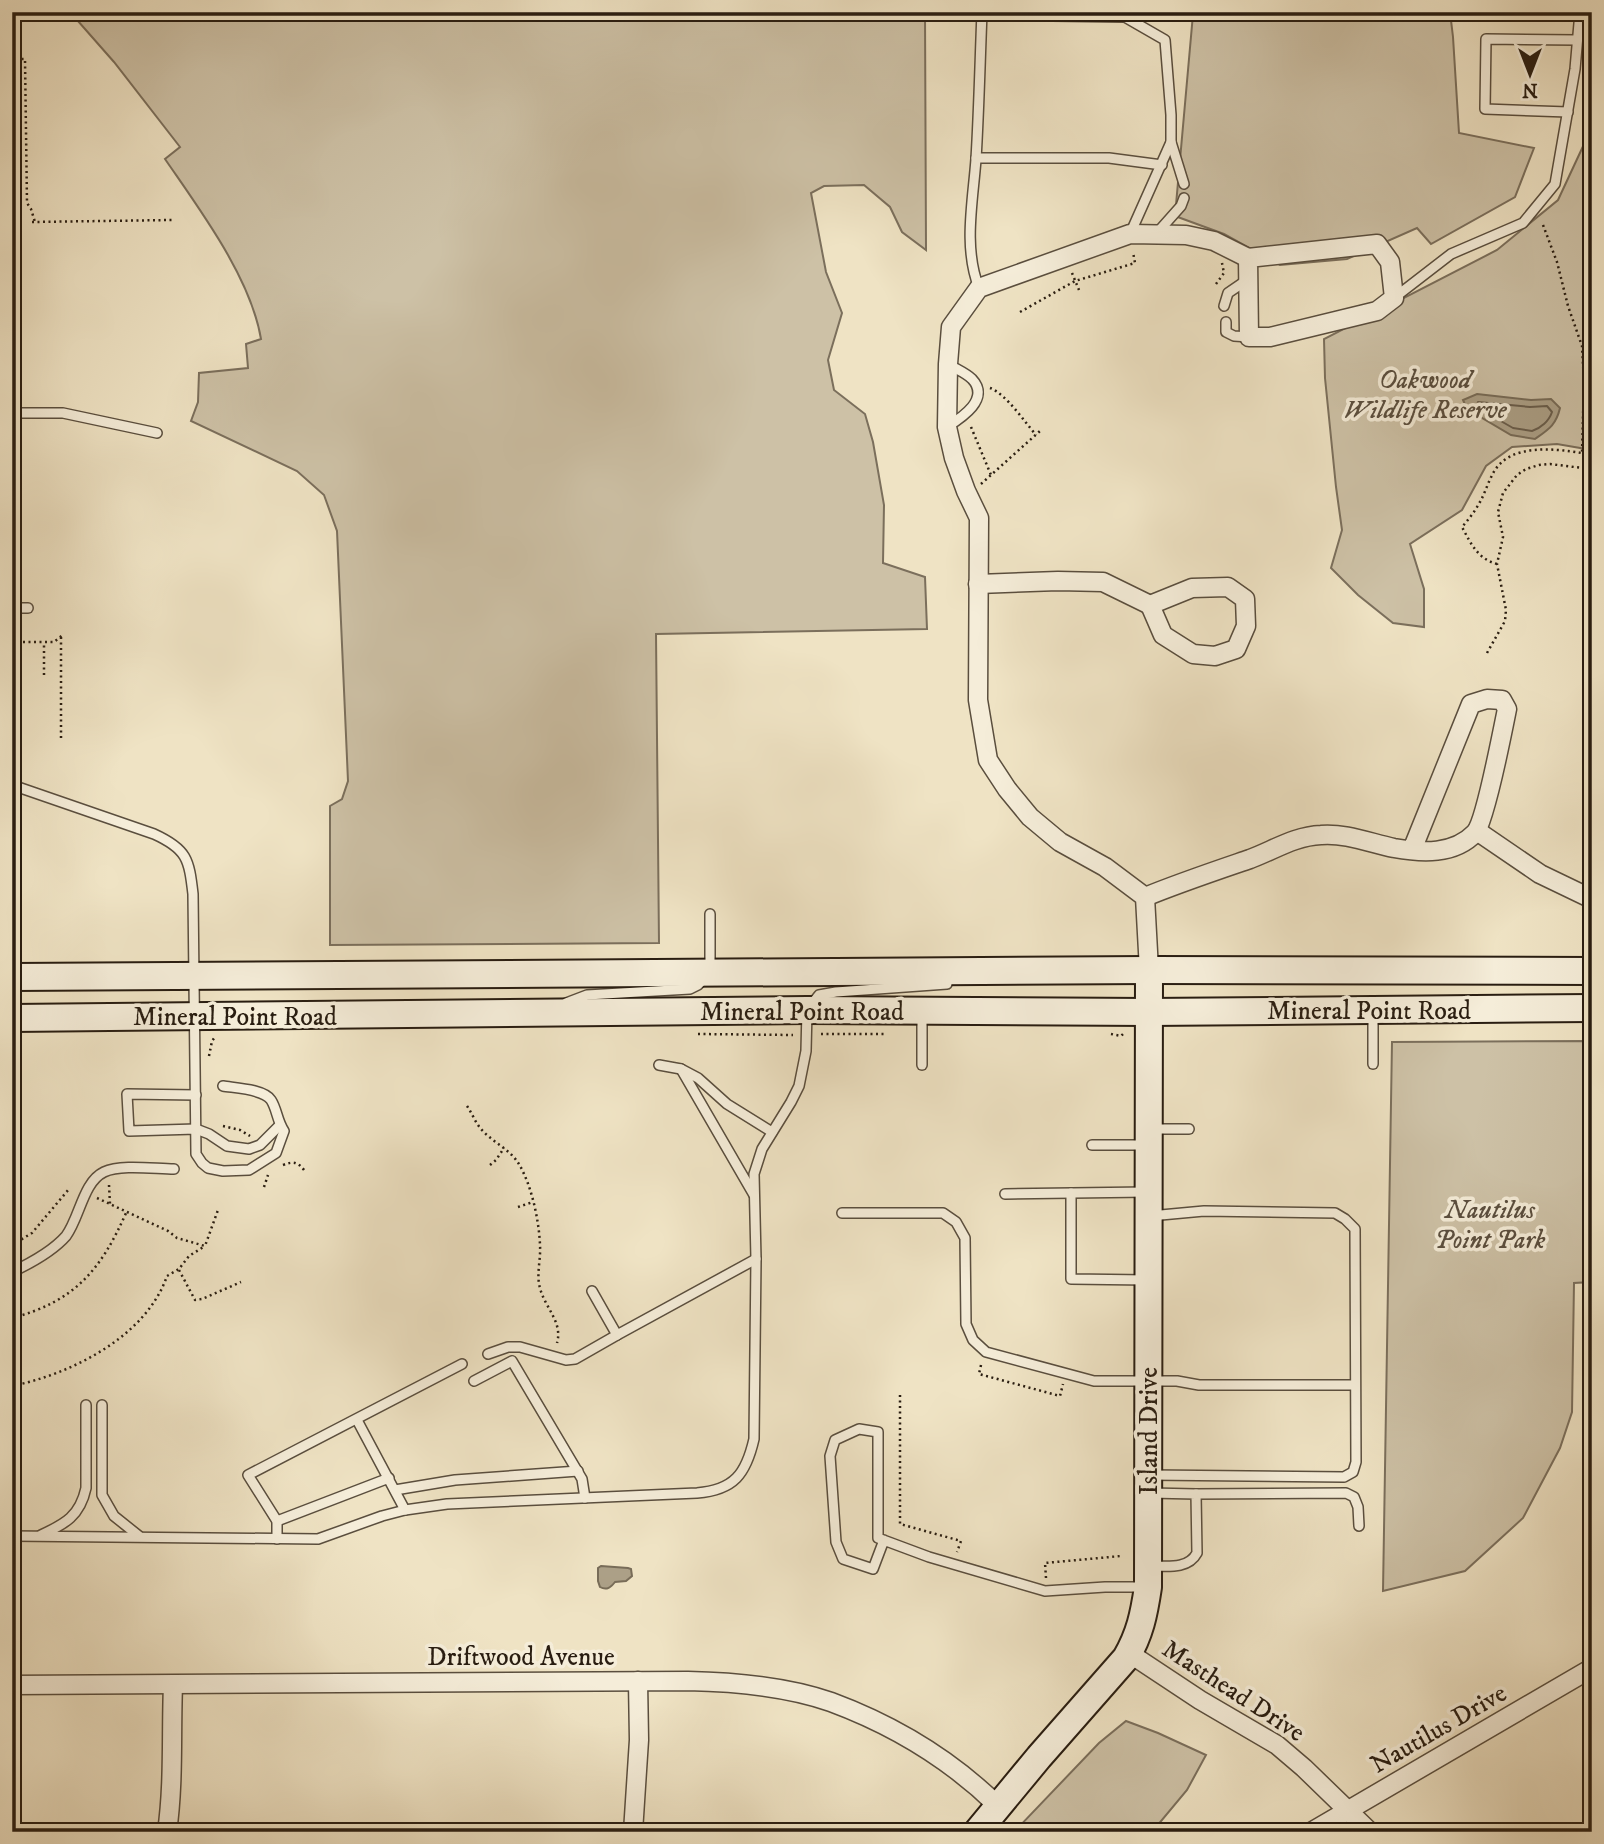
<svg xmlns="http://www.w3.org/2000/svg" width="1604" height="1844" font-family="'IM FELL DW Pica',serif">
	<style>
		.green { fill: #cdc1a6; stroke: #7b6f5c; stroke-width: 2 }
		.water { fill: #aca087; stroke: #786c58; stroke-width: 2 }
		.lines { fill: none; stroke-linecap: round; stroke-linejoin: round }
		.shore { stroke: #6a5e4c; stroke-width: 2 }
		.lane-casing { stroke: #5a4e3e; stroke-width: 12 }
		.street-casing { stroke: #5a4e3e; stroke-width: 21 }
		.secondary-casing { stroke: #291d11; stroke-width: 30 }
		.path { stroke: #291d11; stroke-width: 2.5; stroke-dasharray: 2 3.5; stroke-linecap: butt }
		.lane { stroke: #f5edd9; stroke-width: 9 }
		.street { stroke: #f5edd9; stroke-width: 18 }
		.secondary { stroke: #f5edd9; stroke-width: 26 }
		.labels { text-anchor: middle; stroke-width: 7; stroke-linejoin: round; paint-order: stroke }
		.park-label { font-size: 26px; font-style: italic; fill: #5a4e3e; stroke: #f5edd9 }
		.street-label { font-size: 26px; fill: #291d11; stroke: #f5edd9 }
	</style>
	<rect width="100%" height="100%" fill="#efe3c4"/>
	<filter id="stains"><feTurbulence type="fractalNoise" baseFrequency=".00286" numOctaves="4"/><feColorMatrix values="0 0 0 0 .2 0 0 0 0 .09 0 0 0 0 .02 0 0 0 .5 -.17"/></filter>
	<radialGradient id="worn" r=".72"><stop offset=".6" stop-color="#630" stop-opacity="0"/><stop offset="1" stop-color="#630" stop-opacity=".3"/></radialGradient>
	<!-- green -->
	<g class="green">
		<path d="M70,12H925L926,250L902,232L890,207L864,185L824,186L811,193L826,272L842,313L828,360L834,390L865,414L873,442L884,505L883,563L925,577L927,629L656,634L659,943L330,945V806L342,799L348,781L337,531L324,495L297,471L191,421L198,402L199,373L248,368L246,344L261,339C251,278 200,210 165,159L180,147L114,62Z"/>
		<polygon points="982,12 1450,12 1453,37 1459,133 1534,148 1515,197 1431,244 1417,228 1347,259 1280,265 1224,234 1175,216 1193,14"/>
		<polygon points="1592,127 1592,450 1557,444 1512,447 1486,466 1462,510 1410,544 1424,589 1424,627 1393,623 1358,595 1331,568 1342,530 1336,487 1325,378 1324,339 1497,250 1558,200"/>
		<polygon points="1592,1041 1592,1282 1574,1283 1572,1412 1560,1448 1523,1518 1465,1571 1383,1591 1392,1042"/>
		<polygon points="1126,1721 1158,1733 1206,1755 1187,1790 1152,1832 1014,1832 1099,1743"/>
	</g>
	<!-- water -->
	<g class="water">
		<path d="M1477,394L1531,400L1551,399L1560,408C1556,425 1549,429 1535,439L1511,435L1467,409L1463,400Z"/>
		<path d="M601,1566L628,1568L631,1569L632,1576L626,1581L615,1582C611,1587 607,1591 600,1587L598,1581V1568Z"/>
	</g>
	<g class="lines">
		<!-- shore -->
		<path class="shore" d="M1478,402L1530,407L1547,406L1552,412C1549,421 1541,428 1532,431L1513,428L1478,408L1477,405Z"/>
		<!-- lane casing -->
		<g class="lane-casing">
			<g id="lane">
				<polyline points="982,15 1125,17 1165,40 1171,115 1171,142 1130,234"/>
				<polyline points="1568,112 1485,109 1486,39 1577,40"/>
				<polyline points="1171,142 1184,184"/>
				<polyline points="976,158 1109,158 1162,165"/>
				<polyline points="1157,233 1181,206 1184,198"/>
				<path d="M979,288C963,247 973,201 976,159C979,110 980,61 982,12"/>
				<polyline points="1394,298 1451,254 1523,223 1555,184 1575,69 1580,12"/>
				<polyline points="1224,306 1228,293 1247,280"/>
				<polyline points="1226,322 1226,332 1234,336 1249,337"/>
				<polyline points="12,413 63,413 157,433"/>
				<path d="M947,427C961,418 991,399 972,379C966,373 956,369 948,364"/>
				<polyline points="12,608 28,608"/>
				<path d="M12,785L154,834C187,849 189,859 193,894L196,1154L202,1163L208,1168L223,1171L249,1170L276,1153L284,1131C277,1121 277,1109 271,1100C264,1089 235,1088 223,1086"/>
				<polyline points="566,1003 587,995 690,989 698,985 710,972 710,914"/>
				<polyline points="922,1014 922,1065"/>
				<polyline points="1373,1064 1373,1012"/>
				<polyline points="659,1065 681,1069 698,1078 727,1104 772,1132"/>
				<polyline points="681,1069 754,1195"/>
				<polyline points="196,1095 127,1094 129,1131 196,1129 209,1134 227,1146 249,1149 260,1145 280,1125"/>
				<polyline points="1153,1129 1189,1129"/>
				<polyline points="1092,1145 1147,1145"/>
				<polyline points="1071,1193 1071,1279 1147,1280"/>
				<polyline points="1005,1194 1147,1192"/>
				<polyline points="842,1213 943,1213 956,1222 965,1238 966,1324 973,1340 986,1352 1094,1381 1177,1381 1199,1385 1355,1385"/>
				<path d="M12,1272C31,1263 52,1252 66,1236C80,1217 83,1182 104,1172C121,1164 155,1169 174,1169"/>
				<polyline points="592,1291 617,1335 756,1259"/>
				<polyline points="488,1354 508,1347 520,1347 566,1360 575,1359 617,1335"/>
				<polyline points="474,1381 512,1361 582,1479 585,1498"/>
				<polyline points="102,1405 102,1495 114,1516 139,1536"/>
				<polyline points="357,1420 405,1510"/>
				<polyline points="12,1466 15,1488 14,1536"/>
				<polyline points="1150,1475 1344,1477 1353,1472 1356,1462 1355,1229 1345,1219 1335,1213 1204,1211 1150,1216"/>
				<polyline points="395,1490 455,1480 578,1471"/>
				<polyline points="1196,1494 1346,1493 1354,1497 1358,1507 1359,1526"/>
				<polyline points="277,1521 389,1478"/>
				<path d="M41,1535C65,1524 80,1516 86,1488V1405"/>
				<path d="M12,1536L318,1539L382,1516L405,1510L447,1504L697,1493C734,1490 746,1474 754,1439L756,1259L754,1174L762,1149L791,1102L799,1086L806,1051L807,1010L819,995L836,992L947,984"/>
				<polyline points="277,1539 277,1521 248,1475 462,1364"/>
				<polyline points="884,1540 873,1569 843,1559 836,1542 830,1456 835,1440 859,1429 878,1432 878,1538 929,1557 1045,1591 1105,1587 1145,1587"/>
				<path d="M1150,1566C1166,1566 1188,1570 1197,1553L1196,1494L1150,1493"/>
			</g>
		</g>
		<!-- street casing -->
		<g class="street-casing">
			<g id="street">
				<polygon points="1377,244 1390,262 1394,298 1377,311 1270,337 1249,337 1248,258"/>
				<polyline points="978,584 1058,581 1103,582 1150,605"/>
				<polygon points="1228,587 1245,599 1246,626 1236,649 1215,656 1193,654 1163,635 1150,605 1192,588"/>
				<polyline points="1477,831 1540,874 1592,899"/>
				<path d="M1145,897C1179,883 1215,871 1250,859C1274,850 1295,836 1321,835C1346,833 1370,843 1394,848C1422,853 1454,855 1475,833C1485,822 1503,729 1507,709L1502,700L1487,699L1471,704L1412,850"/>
				<polyline points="1149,970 1145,897 1105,867 1060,842 1030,817 1007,789 988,760 978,700 979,518 966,491 954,458 947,427 948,364 951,327 979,288 1130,234 1186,235 1214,241 1248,258"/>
				<polyline points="1129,1653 1200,1700 1277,1745 1304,1768 1370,1832"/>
				<path d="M12,1685L688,1681C735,1682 786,1686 831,1702C893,1725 951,1760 998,1806"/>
				<path d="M167,1832C174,1783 171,1734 173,1685"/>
				<polyline points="633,1832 639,1740 638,1681"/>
				<polyline points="1311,1832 1592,1668"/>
			</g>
		</g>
		<!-- secondary casing -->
		<g class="secondary-casing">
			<g id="secondary">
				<polyline points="12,977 1149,970 1592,971"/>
				<polyline points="12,1018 807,1010 1149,1012 1592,1008"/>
				<path d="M977,1832L1039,1757L1126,1658C1140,1634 1144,1614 1148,1587L1149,970"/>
			</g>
		</g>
		<!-- path -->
		<g class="path">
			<polyline points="12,64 20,59 25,59 27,203 31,209 35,222"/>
			<polyline points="32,222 172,220"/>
			<polyline points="1543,225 1557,262 1568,306 1582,346 1584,382 1582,453"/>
			<polyline points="1072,273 1079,290"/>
			<polyline points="1216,284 1224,273 1222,263"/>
			<polyline points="1020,312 1075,281 1135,263 1133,252"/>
			<path d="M990,388C1006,394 1024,421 1036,435"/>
			<polyline points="1584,418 1592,418"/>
			<polyline points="971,427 991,475"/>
			<polyline points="981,484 1040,431"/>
			<path d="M1497,564C1478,559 1471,544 1462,527C1469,519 1476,510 1481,500C1487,489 1491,471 1502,462C1523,443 1567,450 1592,455"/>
			<polyline points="61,637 61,741"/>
			<polyline points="12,642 54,642 64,634"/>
			<polyline points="1487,653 1505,621 1506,610 1497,564 1503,537 1498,512 1503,493 1517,475 1526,469 1539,465 1550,464 1591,469"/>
			<polyline points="44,675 44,643"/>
			<polyline points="698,1034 793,1035"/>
			<polyline points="821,1034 887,1034"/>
			<polyline points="1111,1034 1121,1036 1124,1033"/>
			<polyline points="209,1056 212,1041 215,1037"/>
			<path d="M467,1106C472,1113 475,1122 481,1129C493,1143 511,1149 520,1166C532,1187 539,1221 540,1245C541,1260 536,1274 540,1288C545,1308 563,1322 557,1343"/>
			<polyline points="223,1126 240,1130 250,1136"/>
			<path d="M283,1165C293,1161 298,1162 304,1170"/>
			<polyline points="490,1165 496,1160 504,1148"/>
			<polyline points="109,1185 110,1204"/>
			<polyline points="264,1187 268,1175"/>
			<polyline points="97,1198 168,1231 177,1238 205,1246 218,1210"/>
			<polyline points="518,1207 533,1202"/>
			<polyline points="12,1245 32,1233 69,1189"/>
			<polyline points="179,1270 195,1300 202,1299 241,1282"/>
			<path d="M12,1318C74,1302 101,1270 126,1213"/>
			<polyline points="981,1365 979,1374 1060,1396 1063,1384"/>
			<path d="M12,1386C71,1374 146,1337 167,1276L179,1269L189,1256L205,1246"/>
			<polyline points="900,1395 900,1524 961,1541 957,1552"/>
			<polyline points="1046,1578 1045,1563 1121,1556"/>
		</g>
		<!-- lane -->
		<use href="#lane" class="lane"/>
		<!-- street -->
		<use href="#street" class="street"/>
		<!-- secondary -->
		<use href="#secondary" class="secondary"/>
	</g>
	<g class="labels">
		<!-- park labels -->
		<g class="park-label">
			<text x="1425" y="388">Oakwood<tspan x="1425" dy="30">Wildlife Reserve</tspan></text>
			<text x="1490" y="1218">Nautilus<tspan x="1490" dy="30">Point Park</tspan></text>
		</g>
		<!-- street labels -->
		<g class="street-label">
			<text x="1369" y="1019">Mineral Point Road</text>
			<text x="802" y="1020">Mineral Point Road</text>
			<text x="235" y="1025">Mineral Point Road</text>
			<text transform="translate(1148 1431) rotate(-90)" y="9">Island Drive</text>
			<text x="521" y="1665">Driftwood Avenue</text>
			<text transform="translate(1234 1690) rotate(33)" y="9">Masthead Drive</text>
			<text transform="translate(1438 1728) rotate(-30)" y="9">Nautilus Drive</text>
		</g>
	</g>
	<!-- margin -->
	<rect width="1604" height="1844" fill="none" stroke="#efe3c4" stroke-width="42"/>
	<rect x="14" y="14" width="1576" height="1816" fill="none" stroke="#291d11" stroke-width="3.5"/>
	<rect x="21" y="21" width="1562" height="1802" fill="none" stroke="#291d11" stroke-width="2"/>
	<!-- north arrow -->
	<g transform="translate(1530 74) rotate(180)" stroke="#f5edd9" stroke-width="5" paint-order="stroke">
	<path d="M0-5L12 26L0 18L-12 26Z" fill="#291d11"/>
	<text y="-10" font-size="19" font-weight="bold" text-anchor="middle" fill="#291d11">N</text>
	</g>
	<rect width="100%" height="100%" filter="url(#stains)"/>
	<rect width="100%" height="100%" fill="url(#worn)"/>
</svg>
